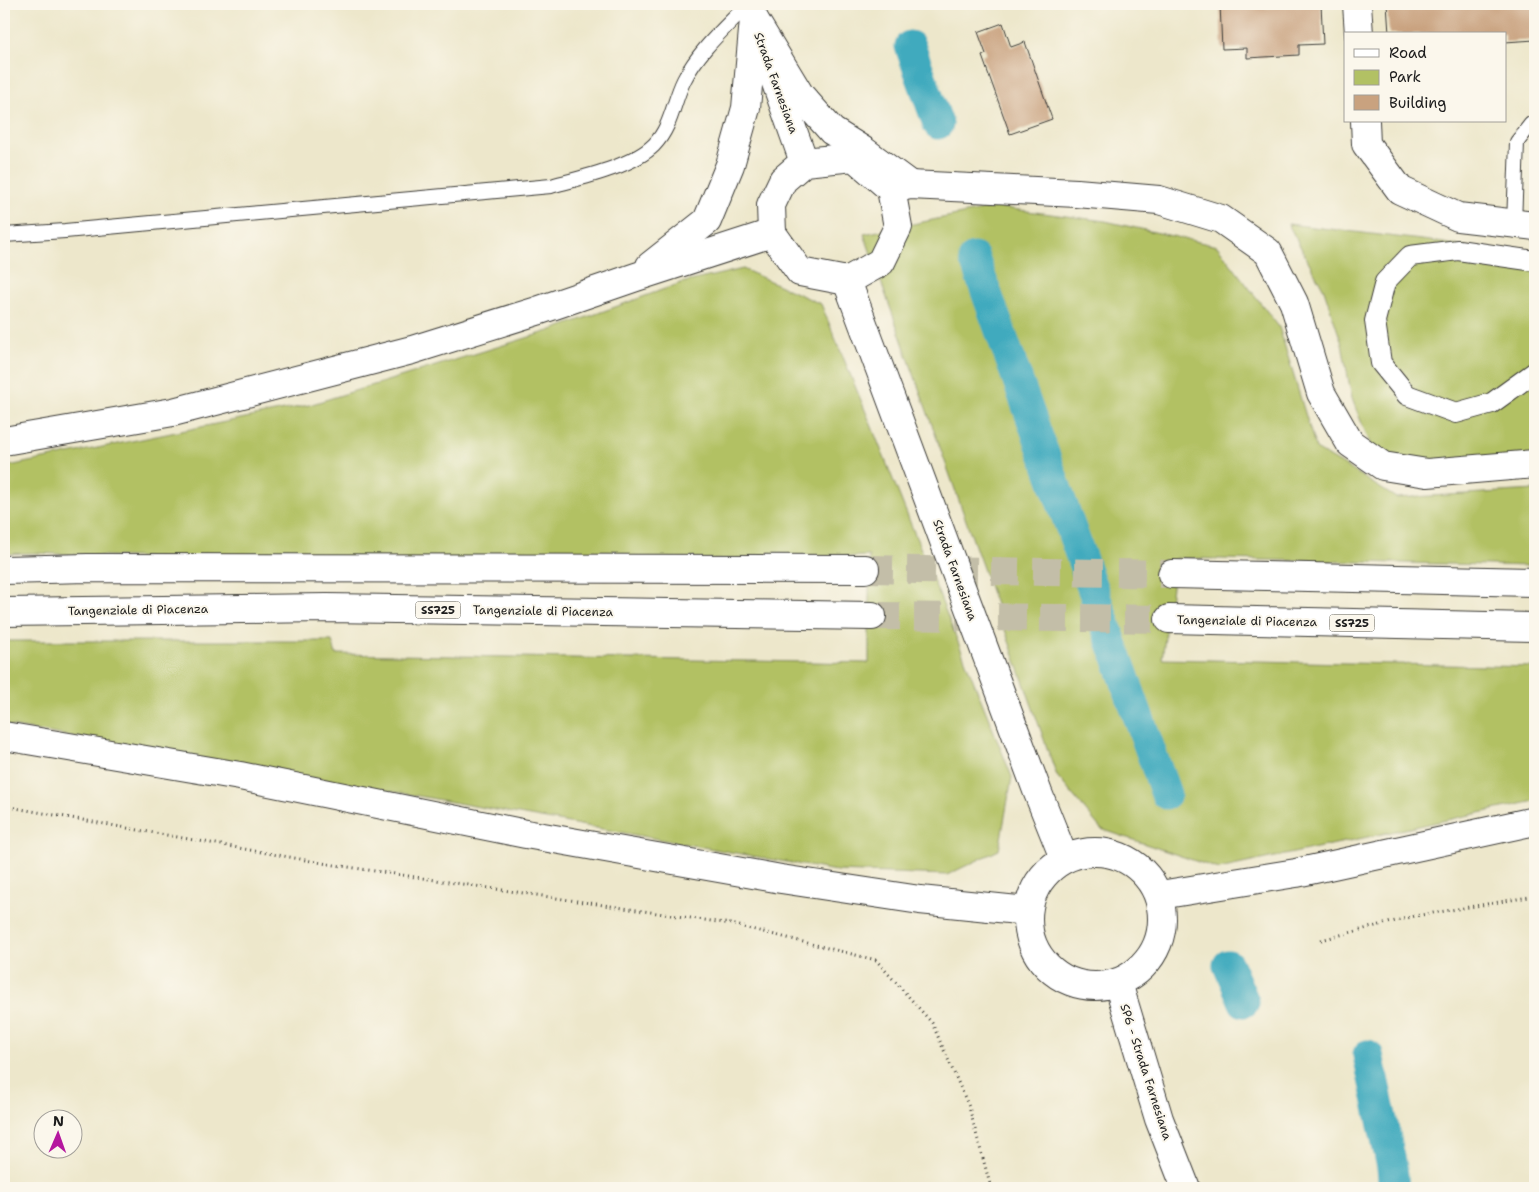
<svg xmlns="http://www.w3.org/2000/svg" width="1539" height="1192" font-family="'Shantell Sans',sans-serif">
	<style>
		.green { fill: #b2c164; stroke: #676e40 }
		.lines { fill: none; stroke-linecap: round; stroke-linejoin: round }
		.canal { stroke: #3faabe; stroke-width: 31 }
		.building { fill: #c9a27f }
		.trunk-tunnel { stroke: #c3bea8; stroke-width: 28; stroke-dasharray: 28 14; stroke-linecap: butt }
		.service-casing { stroke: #3b3a36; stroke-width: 16 }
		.pedestrian-casing { stroke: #3b3a36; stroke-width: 22 }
		.minor-casing { stroke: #3b3a36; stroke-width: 30 }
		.secondary-casing { stroke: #3b3a36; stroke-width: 30 }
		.trunk-casing { stroke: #3b3a36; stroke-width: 30 }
		.path { stroke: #3b3a36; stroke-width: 3; stroke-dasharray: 1 4; stroke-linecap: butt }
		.service { stroke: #fff; stroke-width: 14 }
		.pedestrian { stroke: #fff; stroke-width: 20 }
		.minor { stroke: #fff; stroke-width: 28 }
		.secondary { stroke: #fff; stroke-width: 28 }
		.trunk { stroke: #fff; stroke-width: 28 }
		.labels { text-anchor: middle; stroke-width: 4; stroke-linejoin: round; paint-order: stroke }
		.shield { fill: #fbf7ec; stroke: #5f5e5a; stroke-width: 1 }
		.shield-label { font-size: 11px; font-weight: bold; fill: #1c1c1c }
		.street-label { font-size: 12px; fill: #1c1c1c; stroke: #fbf7ec }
	</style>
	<rect width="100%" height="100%" fill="#fbf7ec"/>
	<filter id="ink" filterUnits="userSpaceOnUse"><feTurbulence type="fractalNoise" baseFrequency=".02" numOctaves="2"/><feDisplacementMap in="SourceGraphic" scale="10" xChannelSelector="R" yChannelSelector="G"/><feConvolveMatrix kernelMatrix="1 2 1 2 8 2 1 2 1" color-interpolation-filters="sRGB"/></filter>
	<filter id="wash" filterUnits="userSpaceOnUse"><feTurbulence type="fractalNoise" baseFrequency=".0096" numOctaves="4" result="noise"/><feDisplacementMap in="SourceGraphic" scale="20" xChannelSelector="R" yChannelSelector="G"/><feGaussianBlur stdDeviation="1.12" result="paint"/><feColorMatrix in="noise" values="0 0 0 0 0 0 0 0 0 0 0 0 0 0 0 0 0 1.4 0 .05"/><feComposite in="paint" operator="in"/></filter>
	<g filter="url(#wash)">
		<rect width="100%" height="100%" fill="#ede7cb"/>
		<!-- green -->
		<g class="green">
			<polygon points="996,207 1105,221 1217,246 1279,327 1316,449 1347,467 1396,498 1535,490 1535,566 1176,558 1162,659 1535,667 1535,801 1219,869 1101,829 1057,776 864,234"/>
			<polygon points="1288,224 1430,241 1535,257 1535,464 1378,463 1352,399 1342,344 1324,290"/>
			<polygon points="743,269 821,304 870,422 1012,777 999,850 947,875 836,871 424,797 4,725 4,641 332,641 336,654 869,663 869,556 420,568 32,553 4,554 4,467 309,405 549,331 681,283"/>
		</g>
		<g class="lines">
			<!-- canal -->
			<g class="canal">
				<polyline points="910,46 938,124"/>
				<polyline points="974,258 1166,794"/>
				<polyline points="1228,965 1244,1002"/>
				<polyline points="1368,1055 1392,1167 1394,1188"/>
			</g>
		</g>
		<g id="blocks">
			<!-- building -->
			<g class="building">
				<polygon points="1220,4 1266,4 1266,8 1277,7 1276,4 1321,4 1323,44 1299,45 1299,55 1247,58 1247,48 1222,49"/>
				<polygon points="1387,4 1535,4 1535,40 1505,42 1505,34 1389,34"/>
				<polygon points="1003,23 1011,47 1025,42 1052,119 1010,134 982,56 986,54 978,32"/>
			</g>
		</g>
	</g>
	<g filter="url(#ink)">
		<use href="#blocks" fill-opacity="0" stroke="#3b3a36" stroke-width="1"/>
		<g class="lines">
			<!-- trunk-tunnel -->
			<g class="trunk-tunnel">
				<polyline points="865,569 1172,574"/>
				<polyline points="872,616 1169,619"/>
			</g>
			<!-- service casing -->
			<g class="service-casing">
				<g id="service">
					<polyline points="1514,224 1517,142 1531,124 1535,124"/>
					<path d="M4,235L65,231L551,186C580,178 632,167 654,145C672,126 673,102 684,80C699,50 726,27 748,4"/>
				</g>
			</g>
			<!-- pedestrian casing -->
			<g class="pedestrian-casing">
				<polyline id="pedestrian" points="1535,261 1458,250 1410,256 1385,282 1375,321 1381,363 1407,395 1456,413 1492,403 1535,372"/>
			</g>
			<!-- minor casing -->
			<g class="minor-casing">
				<g id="minor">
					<polyline points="1357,4 1359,34"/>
					<polyline points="1365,121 1366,144 1400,190 1458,217 1535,226"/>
				</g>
			</g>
			<!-- secondary casing -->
			<g class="secondary-casing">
				<g id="secondary">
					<polyline points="748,4 804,162"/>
					<polygon points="854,157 891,189 898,227 881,262 847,281 800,272 772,233 771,205 783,180 804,162"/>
					<polyline points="847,281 1038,793 1064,858"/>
					<circle cx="1095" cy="919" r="67"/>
					<polyline points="1118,983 1159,1119 1186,1188"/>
				</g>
			</g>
			<!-- trunk casing -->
			<g class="trunk-casing">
				<g id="trunk">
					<polyline points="754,19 800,95 832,131 864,151 910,185"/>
					<polyline points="891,189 910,185 1077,193 1159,200 1221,219 1268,252 1294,303 1321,393 1350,443 1383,466 1427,473 1535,464"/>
					<polyline points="650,266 707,221 730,165 746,108 754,19"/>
					<polyline points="4,441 173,412 412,350 537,311 636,277 772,233"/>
					<polyline points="4,570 88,568 865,569"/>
					<polyline points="1172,574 1535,582"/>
					<polyline points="4,612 327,608 872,616"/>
					<polyline points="1169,619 1535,627"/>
					<polyline points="4,736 240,776 526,834 781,879 920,900 1027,911"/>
					<polyline points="1160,895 1296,873 1535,821"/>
				</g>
			</g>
			<!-- path -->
			<g class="path">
				<polyline points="4,806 328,864 731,924 876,960 932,1023 969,1107 991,1188"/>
				<polyline points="1321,940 1415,916 1535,896"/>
			</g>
			<!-- service -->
			<use href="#service" class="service"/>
			<!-- pedestrian -->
			<use href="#pedestrian" class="pedestrian"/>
			<!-- minor -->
			<use href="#minor" class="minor"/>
			<!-- secondary -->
			<use href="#secondary" class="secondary"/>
			<!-- trunk -->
			<use href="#trunk" class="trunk"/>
		</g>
	</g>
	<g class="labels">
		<!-- shield labels -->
		<g class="shield">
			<rect x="415.5" y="601.5" width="45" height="17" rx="4"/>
			<rect x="1329.5" y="614.5" width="45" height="17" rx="4"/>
		</g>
		<g class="shield-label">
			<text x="438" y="614">SS725</text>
			<text x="1352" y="627">SS725</text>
		</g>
		<!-- street labels -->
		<g class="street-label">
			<text transform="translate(776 83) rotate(70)" y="4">Strada Farnesiana</text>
			<text transform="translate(955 570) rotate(70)" y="4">Strada Farnesiana</text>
			<text transform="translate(138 610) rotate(-1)" y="4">Tangenziale di Piacenza</text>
			<text transform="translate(543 611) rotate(1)" y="4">Tangenziale di Piacenza</text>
			<text transform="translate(1247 621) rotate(1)" y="4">Tangenziale di Piacenza</text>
			<text transform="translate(1146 1072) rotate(72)" y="4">SP6 - Strada Farnesiana</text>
		</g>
	</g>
	<!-- margin -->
	<rect width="1539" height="1192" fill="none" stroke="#fbf7ec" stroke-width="20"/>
	<!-- legend -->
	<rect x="1344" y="32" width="162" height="90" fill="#fbf7ec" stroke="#a29f99"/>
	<rect x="1354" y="49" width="25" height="8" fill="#ffffff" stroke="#a29f99"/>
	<text x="1389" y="58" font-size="15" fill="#1c1c1c">Road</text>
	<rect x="1354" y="70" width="25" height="15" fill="#b2c164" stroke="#a29f99"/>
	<text x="1389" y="82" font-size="15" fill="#1c1c1c">Park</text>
	<rect x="1354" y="95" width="25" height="15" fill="#c9a27f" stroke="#a29f99"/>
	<text x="1389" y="108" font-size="15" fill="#1c1c1c">Building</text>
	<!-- north arrow -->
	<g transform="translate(58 1134) rotate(2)"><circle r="24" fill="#fbf7ec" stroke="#a29f99"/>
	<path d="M0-4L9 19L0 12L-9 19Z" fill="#b5179e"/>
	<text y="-8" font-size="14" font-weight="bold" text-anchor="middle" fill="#1c1c1c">N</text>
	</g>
</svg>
